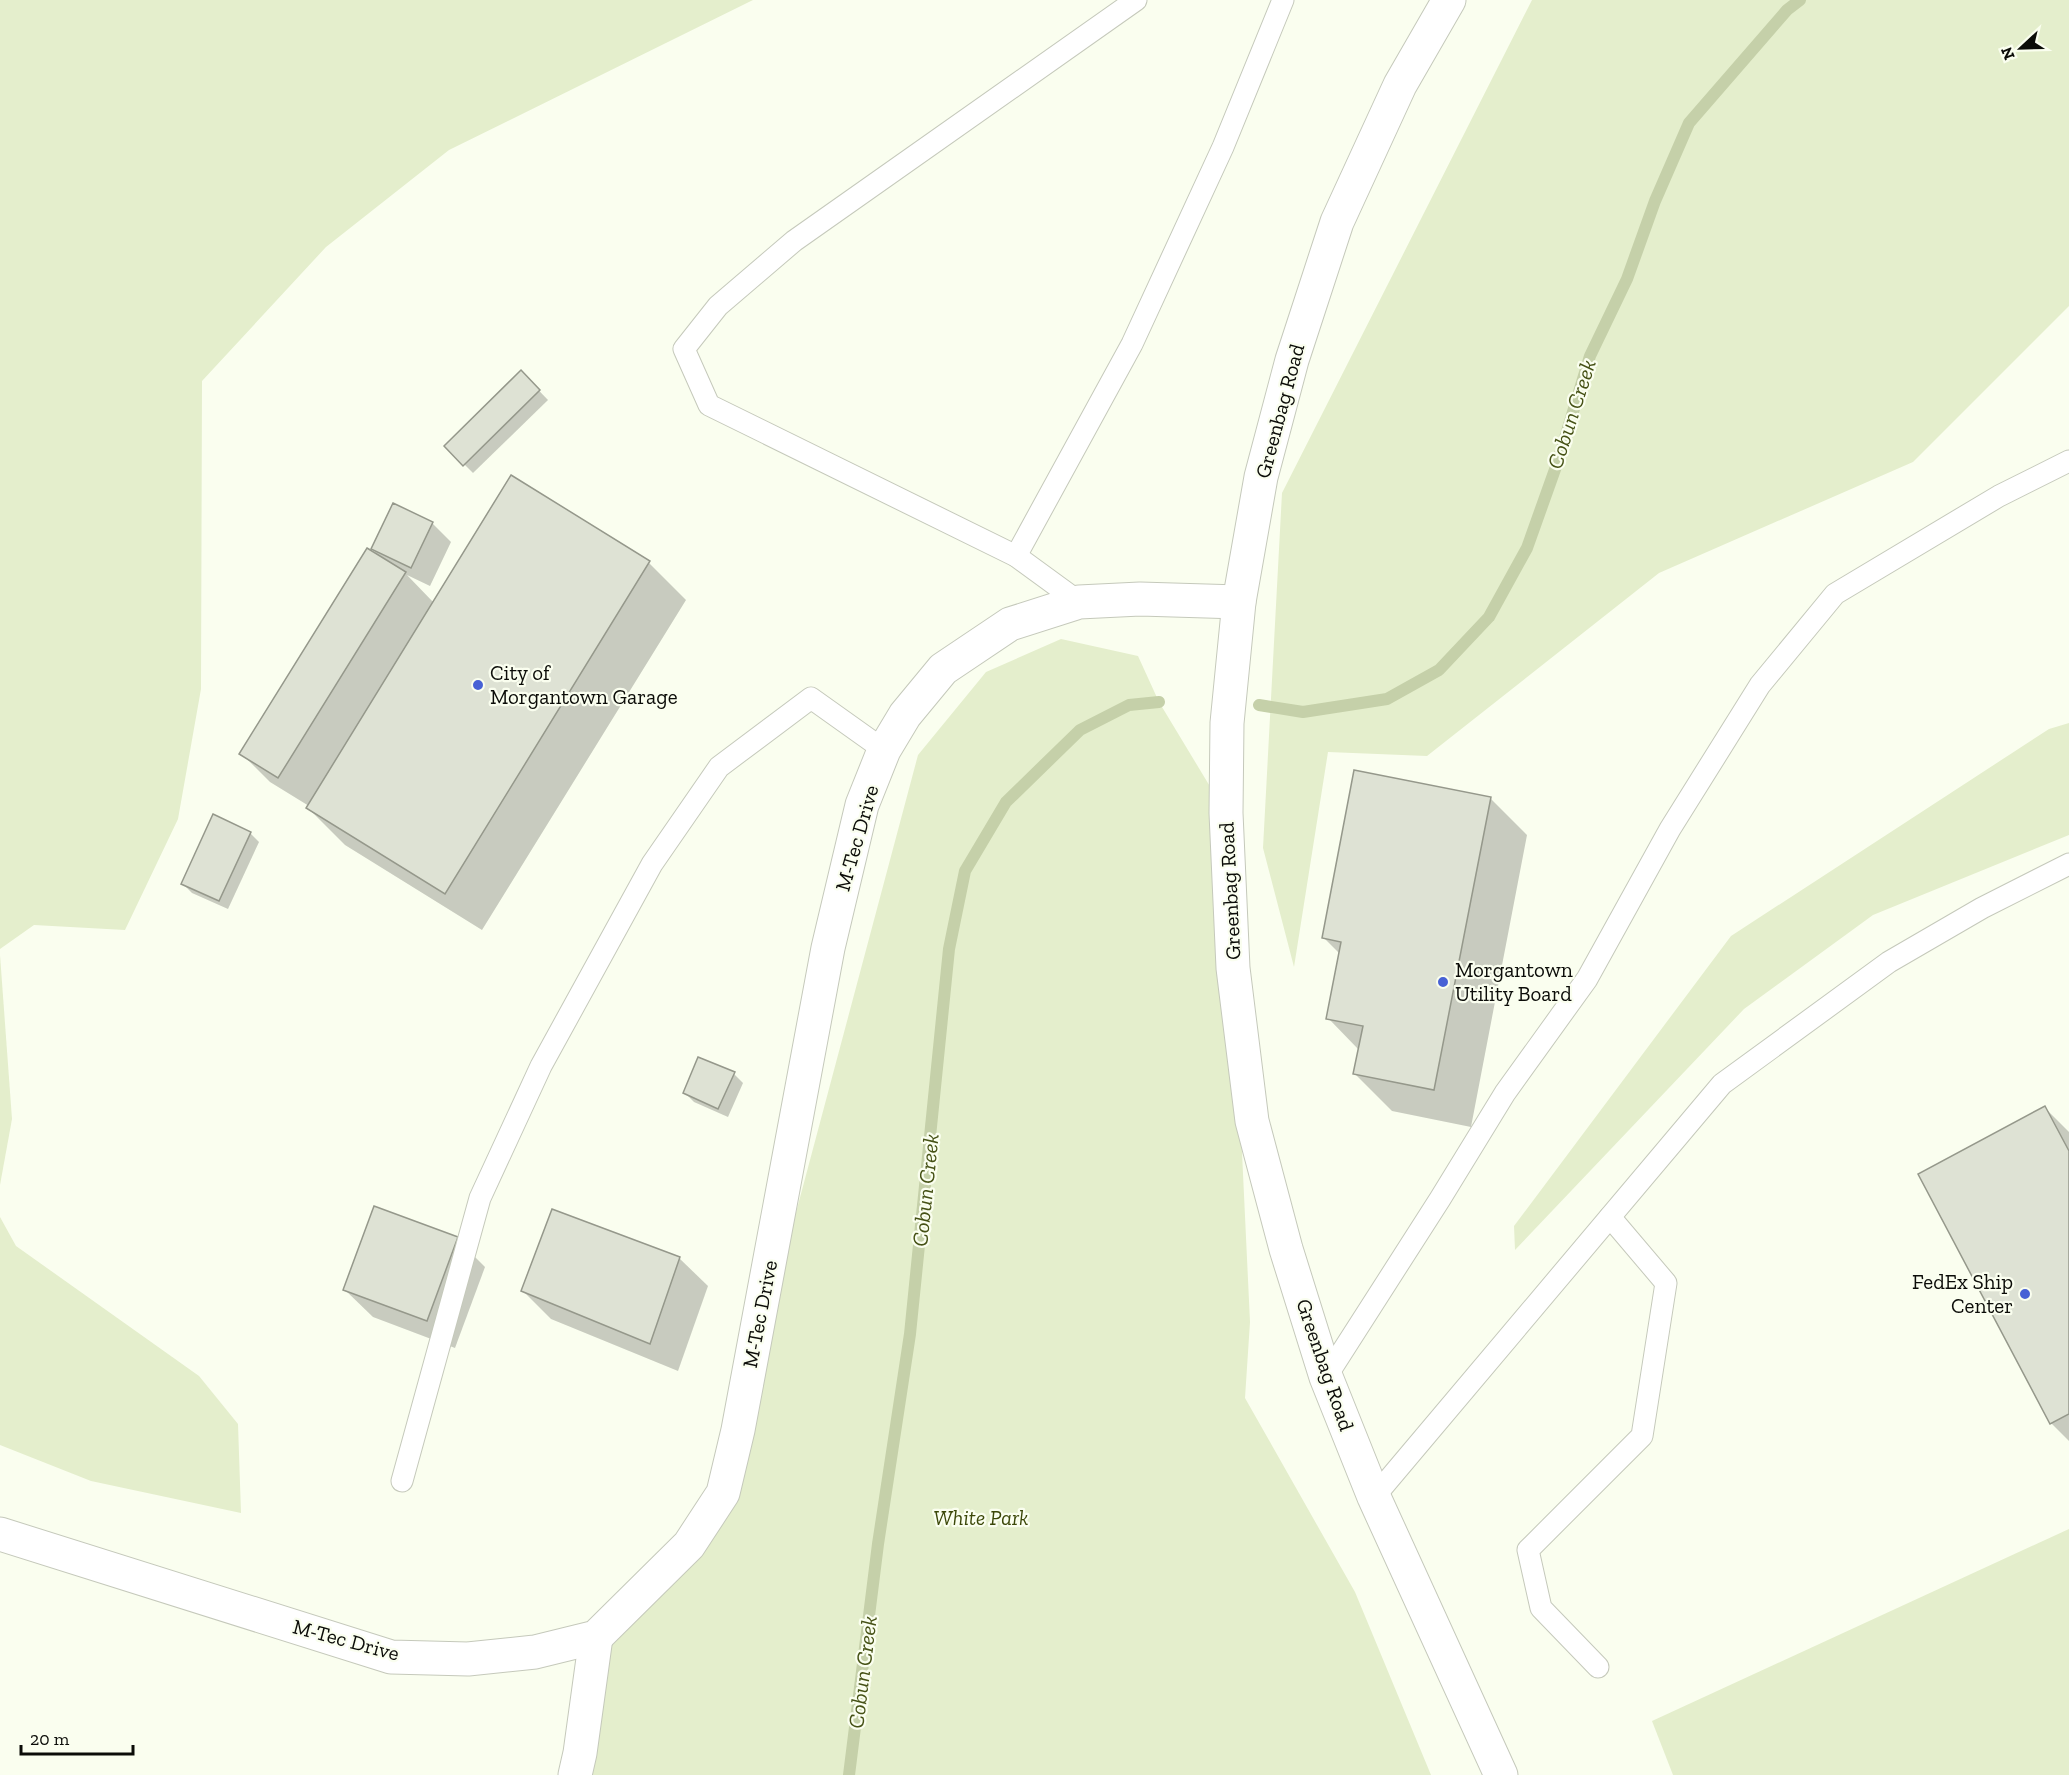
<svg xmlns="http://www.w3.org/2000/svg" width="2069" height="1775" font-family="'Zilla Slab',serif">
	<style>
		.green { fill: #e4eecc }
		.shadow { fill: #0003 }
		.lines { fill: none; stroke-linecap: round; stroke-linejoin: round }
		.stream { stroke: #c5d0a9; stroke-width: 12 }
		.building { fill: #dee2d4; stroke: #95988b; stroke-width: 1.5 }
		.service-casing { stroke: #c5c9bb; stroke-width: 23 }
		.minor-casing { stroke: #c5c9bb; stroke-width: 35 }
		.secondary-casing { stroke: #c5c9bb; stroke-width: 35 }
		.service { stroke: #fff; stroke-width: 21 }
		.minor { stroke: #fff; stroke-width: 33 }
		.secondary { stroke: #fff; stroke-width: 33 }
		.poi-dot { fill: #4761d5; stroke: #fafeef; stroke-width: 2 }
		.labels { text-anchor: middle; stroke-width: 4.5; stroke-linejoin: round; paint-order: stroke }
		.street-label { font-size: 21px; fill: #0b0c08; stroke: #fafeef }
		.poi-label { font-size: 21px; fill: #0b0c08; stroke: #fafeef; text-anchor: start }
		.park-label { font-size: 21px; font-style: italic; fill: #3b4708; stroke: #fafeef }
		.water-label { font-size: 22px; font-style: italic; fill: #455115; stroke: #fafeef }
	</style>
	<rect width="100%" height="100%" fill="#fafeef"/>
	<!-- green -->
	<g class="green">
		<polygon points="0,0 753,0 449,150 326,247 202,381 201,689 178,819 125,930 34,925 0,949"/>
		<polygon points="1532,0 2069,0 2069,306 1913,462 1659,573 1427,756 1328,752 1294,967 1263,848 1282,493"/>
		<polygon points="1061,639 1138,656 1159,702 1226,813 1250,1322 1245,1398 1355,1592 1431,1775 562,1775 596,1637 689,1545 738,1430 918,755 986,672"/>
		<polygon points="2069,723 2069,835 1873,915 1744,1009 1515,1250 1514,1226 1731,936 2049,729"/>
		<polygon points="0,955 12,1119 0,1185"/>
		<polygon points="0,1217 16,1246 199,1376 238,1424 241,1513 91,1481 0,1445"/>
		<polygon points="2069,1529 2069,1775 1673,1775 1652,1721"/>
	</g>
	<!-- shadow -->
	<g class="shadow">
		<polygon points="521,372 548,400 473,473 446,446"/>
		<polygon points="432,523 451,542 430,586 407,575 434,603 649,563 686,600 482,930 345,845 308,808 309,806 270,782 241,753 380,557 372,549"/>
		<polygon points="1490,798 1527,835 1471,1127 1392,1111 1355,1074 1359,1050 1328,1018 1340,954 1323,937"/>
		<polygon points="250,833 259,842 228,909 192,893 183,884"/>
		<polygon points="734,1074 743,1083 728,1117 694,1102 685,1093"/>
		<polygon points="2045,1108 2069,1132 2069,1441 2051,1423"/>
		<polygon points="457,1239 485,1267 455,1348 373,1317 344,1289"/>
		<polygon points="679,1258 708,1286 678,1371 551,1319 523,1291"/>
	</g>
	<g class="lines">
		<!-- stream -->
		<g class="stream">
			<polyline points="1259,705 1303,712 1387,699 1439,670 1489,617 1527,548 1558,461 1590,356 1627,279 1655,201 1689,123 1787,10 1800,0"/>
			<polyline points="849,1775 878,1544 910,1334 949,949 965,871 1006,802 1080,730 1129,705 1159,702"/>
		</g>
	</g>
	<!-- building -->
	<g class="building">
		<polygon points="521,370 540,390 463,466 444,446"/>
		<polygon points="511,475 650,561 445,894 306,808"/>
		<polygon points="393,503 433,522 411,568 371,549"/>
		<polygon points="367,548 406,572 278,778 239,754"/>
		<polygon points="1354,770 1491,797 1434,1090 1353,1074 1363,1026 1326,1019 1341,942 1322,938"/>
		<polygon points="213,814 251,832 219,901 181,884"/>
		<polygon points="698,1057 735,1072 718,1109 683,1093"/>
		<polygon points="2045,1106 2069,1151 2069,1414 2050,1424 1918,1174"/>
		<polygon points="374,1206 458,1237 427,1321 343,1290"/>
		<polygon points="552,1209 680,1257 650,1344 521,1291"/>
	</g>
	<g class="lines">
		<!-- service casing -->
		<g class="service-casing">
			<g id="service">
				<polyline points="1016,556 1132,344 1223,147 1283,0"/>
				<polyline points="1079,602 1016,556 709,405 684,349 718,306 794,241 1136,0"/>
				<polyline points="1326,1377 1440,1199 1505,1093 1587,979 1670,829 1760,685 1835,594 1999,496 2069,461"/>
				<polyline points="402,1481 480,1198 541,1066 652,864 719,767 811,698 884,750"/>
				<polyline points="1374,1497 1722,1084 1889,962 1982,908 2069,864"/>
				<polyline points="1598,1667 1541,1608 1528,1550 1642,1436 1666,1283 1610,1217"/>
			</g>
		</g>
		<!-- minor casing -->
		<g class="minor-casing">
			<g id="minor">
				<polyline points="0,1534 391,1657 468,1659 535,1652 596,1637 689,1545 723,1493 738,1430 828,948 862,805 884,750 905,715 943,669 1010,624 1079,602 1140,599 1239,602"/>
				<polyline points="575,1775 580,1753 596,1637"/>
			</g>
		</g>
		<!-- secondary casing -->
		<g class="secondary-casing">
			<polyline id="secondary" points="1449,0 1400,85 1337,222 1292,360 1261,477 1239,602 1227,723 1226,813 1233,968 1252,1121 1286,1249 1326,1377 1374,1497 1501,1775"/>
		</g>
		<!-- service -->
		<use href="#service" class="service"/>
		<!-- minor -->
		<use href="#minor" class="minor"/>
		<!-- secondary -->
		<use href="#secondary" class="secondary"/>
	</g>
	<!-- markers -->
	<g class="poi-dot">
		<circle cx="478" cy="685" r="6"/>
		<circle cx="1443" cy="982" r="6"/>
		<circle cx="2025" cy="1294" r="6"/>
	</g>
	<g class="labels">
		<!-- street labels -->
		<g class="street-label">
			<text transform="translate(1280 411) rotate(-75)" y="7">Greenbag Road</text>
			<text transform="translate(857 838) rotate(-74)" y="7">M-Tec Drive</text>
			<text transform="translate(1230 891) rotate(-93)" y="7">Greenbag Road</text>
			<text transform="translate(760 1314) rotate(-79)" y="7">M-Tec Drive</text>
			<text transform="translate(1325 1365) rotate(71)" y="7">Greenbag Road</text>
			<text transform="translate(346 1640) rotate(15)" y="7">M-Tec Drive</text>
		</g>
		<!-- poi labels -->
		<g class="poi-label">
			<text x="490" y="680">City of<tspan x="490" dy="24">Morgantown Garage</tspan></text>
			<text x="1455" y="977">Morgantown<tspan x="1455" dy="24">Utility Board</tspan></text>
			<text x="2013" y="1289" text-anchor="end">FedEx Ship<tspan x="2013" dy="24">Center</tspan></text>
		</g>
		<!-- park labels -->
		<g class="park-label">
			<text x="981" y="1525">White Park</text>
		</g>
		<!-- water labels -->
		<g class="water-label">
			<text transform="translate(1571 414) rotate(-72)" y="8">Cobun Creek</text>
			<text transform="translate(925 1190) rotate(-84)" y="8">Cobun Creek</text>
			<text transform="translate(862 1672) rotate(-83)" y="8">Cobun Creek</text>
		</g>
	</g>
	<!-- north arrow -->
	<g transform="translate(2021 48) rotate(248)" stroke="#fafeef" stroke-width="4.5" paint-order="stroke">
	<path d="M0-4.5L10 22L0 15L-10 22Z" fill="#0b0c08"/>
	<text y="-9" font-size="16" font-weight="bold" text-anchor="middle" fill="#0b0c08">N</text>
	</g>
	<!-- scale -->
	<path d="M21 1745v9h112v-9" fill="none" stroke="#0b0c08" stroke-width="3"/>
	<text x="30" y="1745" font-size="18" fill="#0b0c08" stroke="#fafeef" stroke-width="4.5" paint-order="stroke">20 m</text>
</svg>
